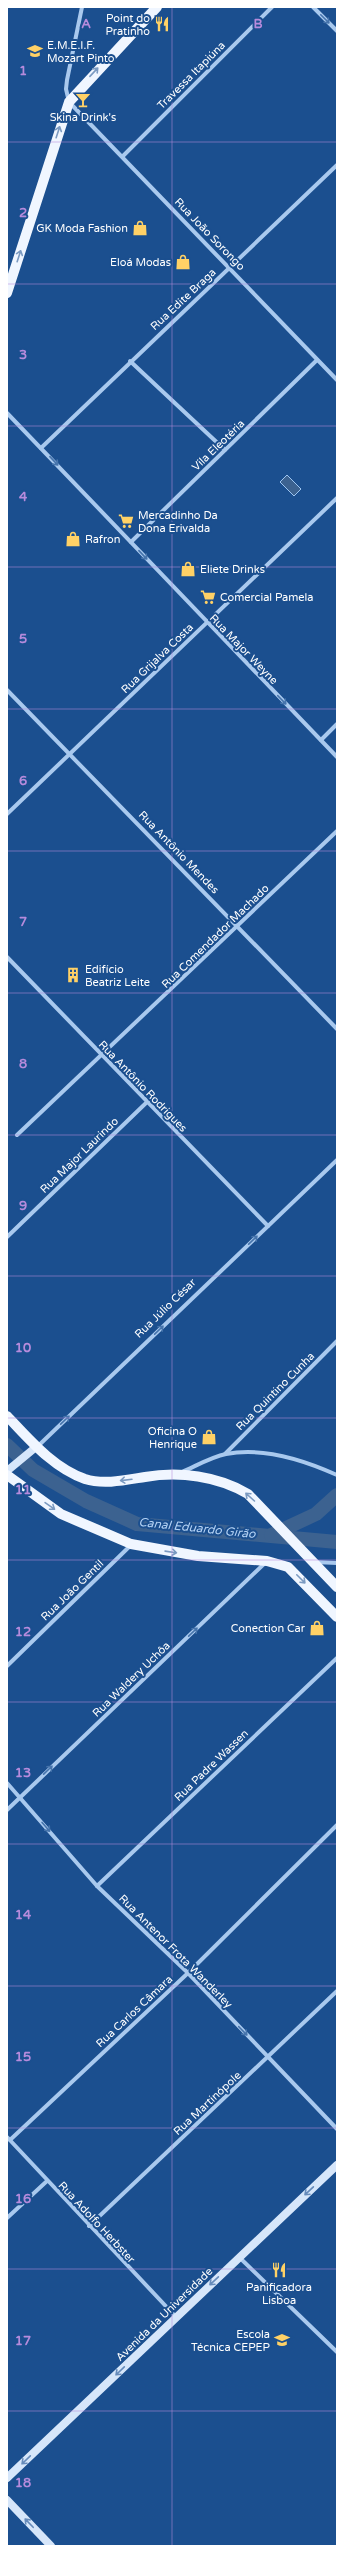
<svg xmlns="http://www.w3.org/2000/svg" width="344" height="2553" font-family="'Varela Round',sans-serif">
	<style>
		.water { fill: #3c6290; stroke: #9cc4f0 }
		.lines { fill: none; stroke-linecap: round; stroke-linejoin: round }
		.canal { stroke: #3c6290; stroke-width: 14 }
		.street { stroke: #a9c9ee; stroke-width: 4 }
		.secondary { stroke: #d6e6fa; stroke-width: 8 }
		.primary { stroke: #f0f6ff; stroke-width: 10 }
		.oneway { stroke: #4674ac }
		.oneway2 { stroke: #7b9ac1 }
		.oneway3 { stroke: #668bba }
		.grid { fill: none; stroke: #b68bdc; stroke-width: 1; stroke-opacity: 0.55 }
		.labels { text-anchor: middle; stroke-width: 4; stroke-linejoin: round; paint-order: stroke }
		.poi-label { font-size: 11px; fill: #fff; stroke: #1b4f8f; text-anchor: end }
		.street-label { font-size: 11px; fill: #fff; stroke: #1b4f8f }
		.water-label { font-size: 12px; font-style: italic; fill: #b5d3f5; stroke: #1b4f8f }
		.grid-label { font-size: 13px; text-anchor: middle; font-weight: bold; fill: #b68bdc; stroke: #1b4f8f; stroke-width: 4; stroke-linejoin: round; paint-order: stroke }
	</style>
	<rect width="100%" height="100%" fill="#1b4f8f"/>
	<!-- water -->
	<polygon class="water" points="287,475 301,489 294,496 280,482"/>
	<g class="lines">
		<!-- canal -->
		<g class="canal">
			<polyline points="7,1445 33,1470 86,1501 137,1524 337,1542"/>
			<polyline points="271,1535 316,1514 337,1495"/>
		</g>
		<!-- street -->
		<g class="street">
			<polyline points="82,7 67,80 66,89 69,102 337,380"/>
			<polyline points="313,7 337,31"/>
			<polyline points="123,156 272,7"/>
			<polyline points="130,361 225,450"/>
			<polyline points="7,413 337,757"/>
			<polyline points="41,448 337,165"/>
			<polyline points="131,542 317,360"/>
			<polyline points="7,690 337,1029"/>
			<polyline points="321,740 337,724"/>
			<polyline points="7,814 337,498"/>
			<polyline points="7,957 268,1226"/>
			<polyline points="17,1135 337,831"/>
			<polyline points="7,1237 146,1103"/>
			<polyline points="37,1447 337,1160"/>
			<polyline points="225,1454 337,1341"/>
			<path d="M182,1472C196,1466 211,1457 226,1454C262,1447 304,1460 337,1475"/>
			<polyline points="315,1562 337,1563"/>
			<polyline points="7,1666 131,1545"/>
			<polyline points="7,1783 97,1886 188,1973 337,2129"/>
			<polyline points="7,1810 266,1562"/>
			<polyline points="97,1886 337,1658"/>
			<polyline points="7,2137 176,2317"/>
			<polyline points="10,2140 188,1973 337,1825"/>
			<polyline points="7,2218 47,2181"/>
			<polyline points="89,2226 337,1991"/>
			<polyline points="240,2258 337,2352"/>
		</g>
		<!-- secondary -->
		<g class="secondary">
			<polyline points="7,1471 36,1447"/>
			<polyline points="7,2478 337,2165"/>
			<polyline points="7,2500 51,2546"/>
		</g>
		<!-- primary -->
		<g class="primary">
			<polyline points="7,293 69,102 157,7"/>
			<path d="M7,1416C29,1439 53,1468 85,1479C104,1485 126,1480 145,1477C179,1471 218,1476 248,1494L337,1587"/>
			<polyline points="7,1475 61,1514 131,1544 198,1556 267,1561 288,1567 337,1617"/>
		</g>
	</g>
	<!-- one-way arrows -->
	<defs><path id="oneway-shaft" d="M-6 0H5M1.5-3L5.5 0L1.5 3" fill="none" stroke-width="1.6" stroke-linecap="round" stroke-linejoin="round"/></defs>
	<g class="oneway">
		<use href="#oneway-shaft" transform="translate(325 19) rotate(45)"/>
		<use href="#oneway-shaft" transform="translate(54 461) rotate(47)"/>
		<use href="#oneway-shaft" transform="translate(143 555) rotate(47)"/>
		<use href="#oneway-shaft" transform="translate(282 700) rotate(46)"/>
		<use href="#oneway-shaft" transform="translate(253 1240) rotate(-44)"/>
		<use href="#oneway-shaft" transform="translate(159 1330) rotate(-44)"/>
		<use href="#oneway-shaft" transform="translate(65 1420) rotate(-44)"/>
		<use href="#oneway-shaft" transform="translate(193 1632) rotate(-44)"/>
		<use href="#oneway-shaft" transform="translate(48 1770) rotate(-44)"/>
		<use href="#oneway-shaft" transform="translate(46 1827) rotate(49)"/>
		<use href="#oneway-shaft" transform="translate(243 2031) rotate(46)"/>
	</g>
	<g class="oneway2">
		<use href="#oneway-shaft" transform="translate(94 72) rotate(-47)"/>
		<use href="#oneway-shaft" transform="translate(58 132) rotate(-72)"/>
		<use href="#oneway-shaft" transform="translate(19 256) rotate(-72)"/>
		<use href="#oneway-shaft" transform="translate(126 1480) rotate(173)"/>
		<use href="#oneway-shaft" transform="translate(250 1497) rotate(-138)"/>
		<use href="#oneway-shaft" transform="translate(50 1506) rotate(35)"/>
		<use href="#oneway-shaft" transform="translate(171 1552) rotate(8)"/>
		<use href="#oneway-shaft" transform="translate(301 1579) rotate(45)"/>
	</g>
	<g class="oneway3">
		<use href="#oneway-shaft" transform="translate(309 2191) rotate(137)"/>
		<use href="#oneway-shaft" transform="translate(214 2281) rotate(137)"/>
		<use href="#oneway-shaft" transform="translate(120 2371) rotate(136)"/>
		<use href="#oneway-shaft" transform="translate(26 2460) rotate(136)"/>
		<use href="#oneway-shaft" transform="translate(29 2523) rotate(-134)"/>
	</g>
	<!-- grid -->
	<path class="grid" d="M172,7V2546M7,142H337M7,284H337M7,426H337M7,567H337M7,709H337M7,851H337M7,993H337M7,1135H337M7,1276H337M7,1418H337M7,1560H337M7,1702H337M7,1844H337M7,1986H337M7,2128H337M7,2269H337M7,2411H337"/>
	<!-- icons -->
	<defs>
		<g id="restaurant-bare" transform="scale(1.2)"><path d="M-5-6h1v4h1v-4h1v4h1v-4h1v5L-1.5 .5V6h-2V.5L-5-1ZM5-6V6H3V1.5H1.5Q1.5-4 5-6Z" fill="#ffd166" stroke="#1b4f8f" stroke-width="2.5" paint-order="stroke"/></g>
		<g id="school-bare" transform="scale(1.2)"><path d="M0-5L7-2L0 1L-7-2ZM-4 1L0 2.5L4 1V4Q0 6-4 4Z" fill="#ffd166" stroke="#1b4f8f" stroke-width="2.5" paint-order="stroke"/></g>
		<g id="bar-bare" transform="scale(1.2)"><path d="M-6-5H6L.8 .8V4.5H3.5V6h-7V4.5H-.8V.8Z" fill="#ffd166" stroke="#1b4f8f" stroke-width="2.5" paint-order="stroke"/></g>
		<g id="shop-bare" transform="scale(1.2)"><path d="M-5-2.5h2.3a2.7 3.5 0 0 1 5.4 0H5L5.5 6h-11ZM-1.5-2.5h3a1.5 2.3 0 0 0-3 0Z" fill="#ffd166" stroke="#1b4f8f" stroke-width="2.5" paint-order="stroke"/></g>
		<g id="supermarket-bare" transform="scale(1.2)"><path d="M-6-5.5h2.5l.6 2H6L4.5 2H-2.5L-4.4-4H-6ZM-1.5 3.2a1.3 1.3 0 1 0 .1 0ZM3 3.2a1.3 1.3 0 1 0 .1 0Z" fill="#ffd166" stroke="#1b4f8f" stroke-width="2.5" paint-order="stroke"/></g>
		<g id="building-bare" transform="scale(1.2)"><path d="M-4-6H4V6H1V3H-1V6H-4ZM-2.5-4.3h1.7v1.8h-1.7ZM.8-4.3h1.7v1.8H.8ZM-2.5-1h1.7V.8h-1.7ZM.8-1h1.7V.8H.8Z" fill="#ffd166" stroke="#1b4f8f" stroke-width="2.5" paint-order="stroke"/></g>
	</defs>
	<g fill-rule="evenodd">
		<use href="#restaurant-bare" x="162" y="24"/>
		<use href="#school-bare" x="35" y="51"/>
		<use href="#bar-bare" x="83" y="100"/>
		<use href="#shop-bare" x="140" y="228"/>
		<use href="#shop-bare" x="183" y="262"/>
		<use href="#supermarket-bare" x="126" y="521"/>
		<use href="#shop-bare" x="73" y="539"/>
		<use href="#shop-bare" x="188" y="569"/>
		<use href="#supermarket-bare" x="208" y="597"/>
		<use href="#building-bare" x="73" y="975"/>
		<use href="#shop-bare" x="209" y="1437"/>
		<use href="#shop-bare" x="317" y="1628"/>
		<use href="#restaurant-bare" x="279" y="2270"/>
		<use href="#school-bare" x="282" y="2340"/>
	</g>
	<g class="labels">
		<!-- poi labels -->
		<g class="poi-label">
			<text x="150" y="22">Point do<tspan x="150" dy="13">Pratinho</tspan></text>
			<text x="47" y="49" text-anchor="start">E.M.E.I.F.<tspan x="47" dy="13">Mozart Pinto</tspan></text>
			<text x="83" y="121" text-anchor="middle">Skina Drink's</text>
			<text x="128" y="232">GK Moda Fashion</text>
			<text x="171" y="266">Eloá Modas</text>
			<text x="138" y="519" text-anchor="start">Mercadinho Da<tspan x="138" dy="13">Dona Erivalda</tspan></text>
			<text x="85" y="543" text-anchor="start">Rafron</text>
			<text x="200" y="573" text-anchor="start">Eliete Drinks</text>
			<text x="220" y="601" text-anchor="start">Comercial Pamela</text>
			<text x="85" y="973" text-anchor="start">Edifício<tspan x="85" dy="13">Beatriz Leite</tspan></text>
			<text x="197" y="1435">Oficina O<tspan x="197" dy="13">Henrique</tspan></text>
			<text x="305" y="1632">Conection Car</text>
			<text x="279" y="2291" text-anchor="middle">Panificadora<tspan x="279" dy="13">Lisboa</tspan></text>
			<text x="270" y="2338">Escola<tspan x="270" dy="13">Técnica CEPEP</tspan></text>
		</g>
		<!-- street labels -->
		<g class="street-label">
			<text transform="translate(191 75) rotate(-45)" y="4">Travessa Itapiúna</text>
			<text transform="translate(210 234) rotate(46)" y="4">Rua João Sorongo</text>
			<text transform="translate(183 299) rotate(-43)" y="4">Rua Edite Braga</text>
			<text transform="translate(218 445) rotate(-44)" y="4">Vila Eleotéria</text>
			<text transform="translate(244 649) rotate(46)" y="4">Rua Major Weyne</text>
			<text transform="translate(157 658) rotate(-44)" y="4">Rua Grijalva Costa</text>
			<text transform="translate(179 852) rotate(46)" y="4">Rua Antônio Mendes</text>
			<text transform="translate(215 936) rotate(-44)" y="4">Rua Comendador Machado</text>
			<text transform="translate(143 1086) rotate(46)" y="4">Rua Antônio Rodrigues</text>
			<text transform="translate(79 1155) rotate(-44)" y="4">Rua Major Laurindo</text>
			<text transform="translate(165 1308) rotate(-44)" y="4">Rua Júlio César</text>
			<text transform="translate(275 1391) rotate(-45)" y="4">Rua Quintino Cunha</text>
			<text transform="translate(72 1590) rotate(-44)" y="4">Rua João Gentil</text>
			<text transform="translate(131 1679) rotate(-44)" y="4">Rua Waldery Uchôa</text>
			<text transform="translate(211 1765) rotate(-44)" y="4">Rua Padre Wassen</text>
			<text transform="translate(176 1951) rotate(45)" y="4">Rua Antenor Frota Wanderley</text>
			<text transform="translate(134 2011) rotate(-43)" y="4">Rua Carlos Câmara</text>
			<text transform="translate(207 2103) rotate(-43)" y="4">Rua Martinópole</text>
			<text transform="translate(97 2222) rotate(47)" y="4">Rua Adolfo Herbster</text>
			<text transform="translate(164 2314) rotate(-44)" y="4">Avenida da Universidade</text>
		</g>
		<!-- water labels -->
		<g class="water-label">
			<text transform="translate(197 1528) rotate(6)" y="4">Canal Eduardo Girão</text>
		</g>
	</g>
	<g class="grid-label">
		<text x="86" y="28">A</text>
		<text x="258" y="28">B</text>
		<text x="23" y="75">1</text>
		<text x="23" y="217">2</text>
		<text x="23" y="359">3</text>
		<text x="23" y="501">4</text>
		<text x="23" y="643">5</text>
		<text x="23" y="785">6</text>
		<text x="23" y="926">7</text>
		<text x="23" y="1068">8</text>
		<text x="23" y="1210">9</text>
		<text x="23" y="1352">10</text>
		<text x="23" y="1494">11</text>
		<text x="23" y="1636">12</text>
		<text x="23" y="1777">13</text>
		<text x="23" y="1919">14</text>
		<text x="23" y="2061">15</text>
		<text x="23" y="2203">16</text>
		<text x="23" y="2345">17</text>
		<text x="23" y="2487">18</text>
	</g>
	<!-- border -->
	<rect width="344" height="2553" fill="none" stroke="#ffffff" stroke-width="16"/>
</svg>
